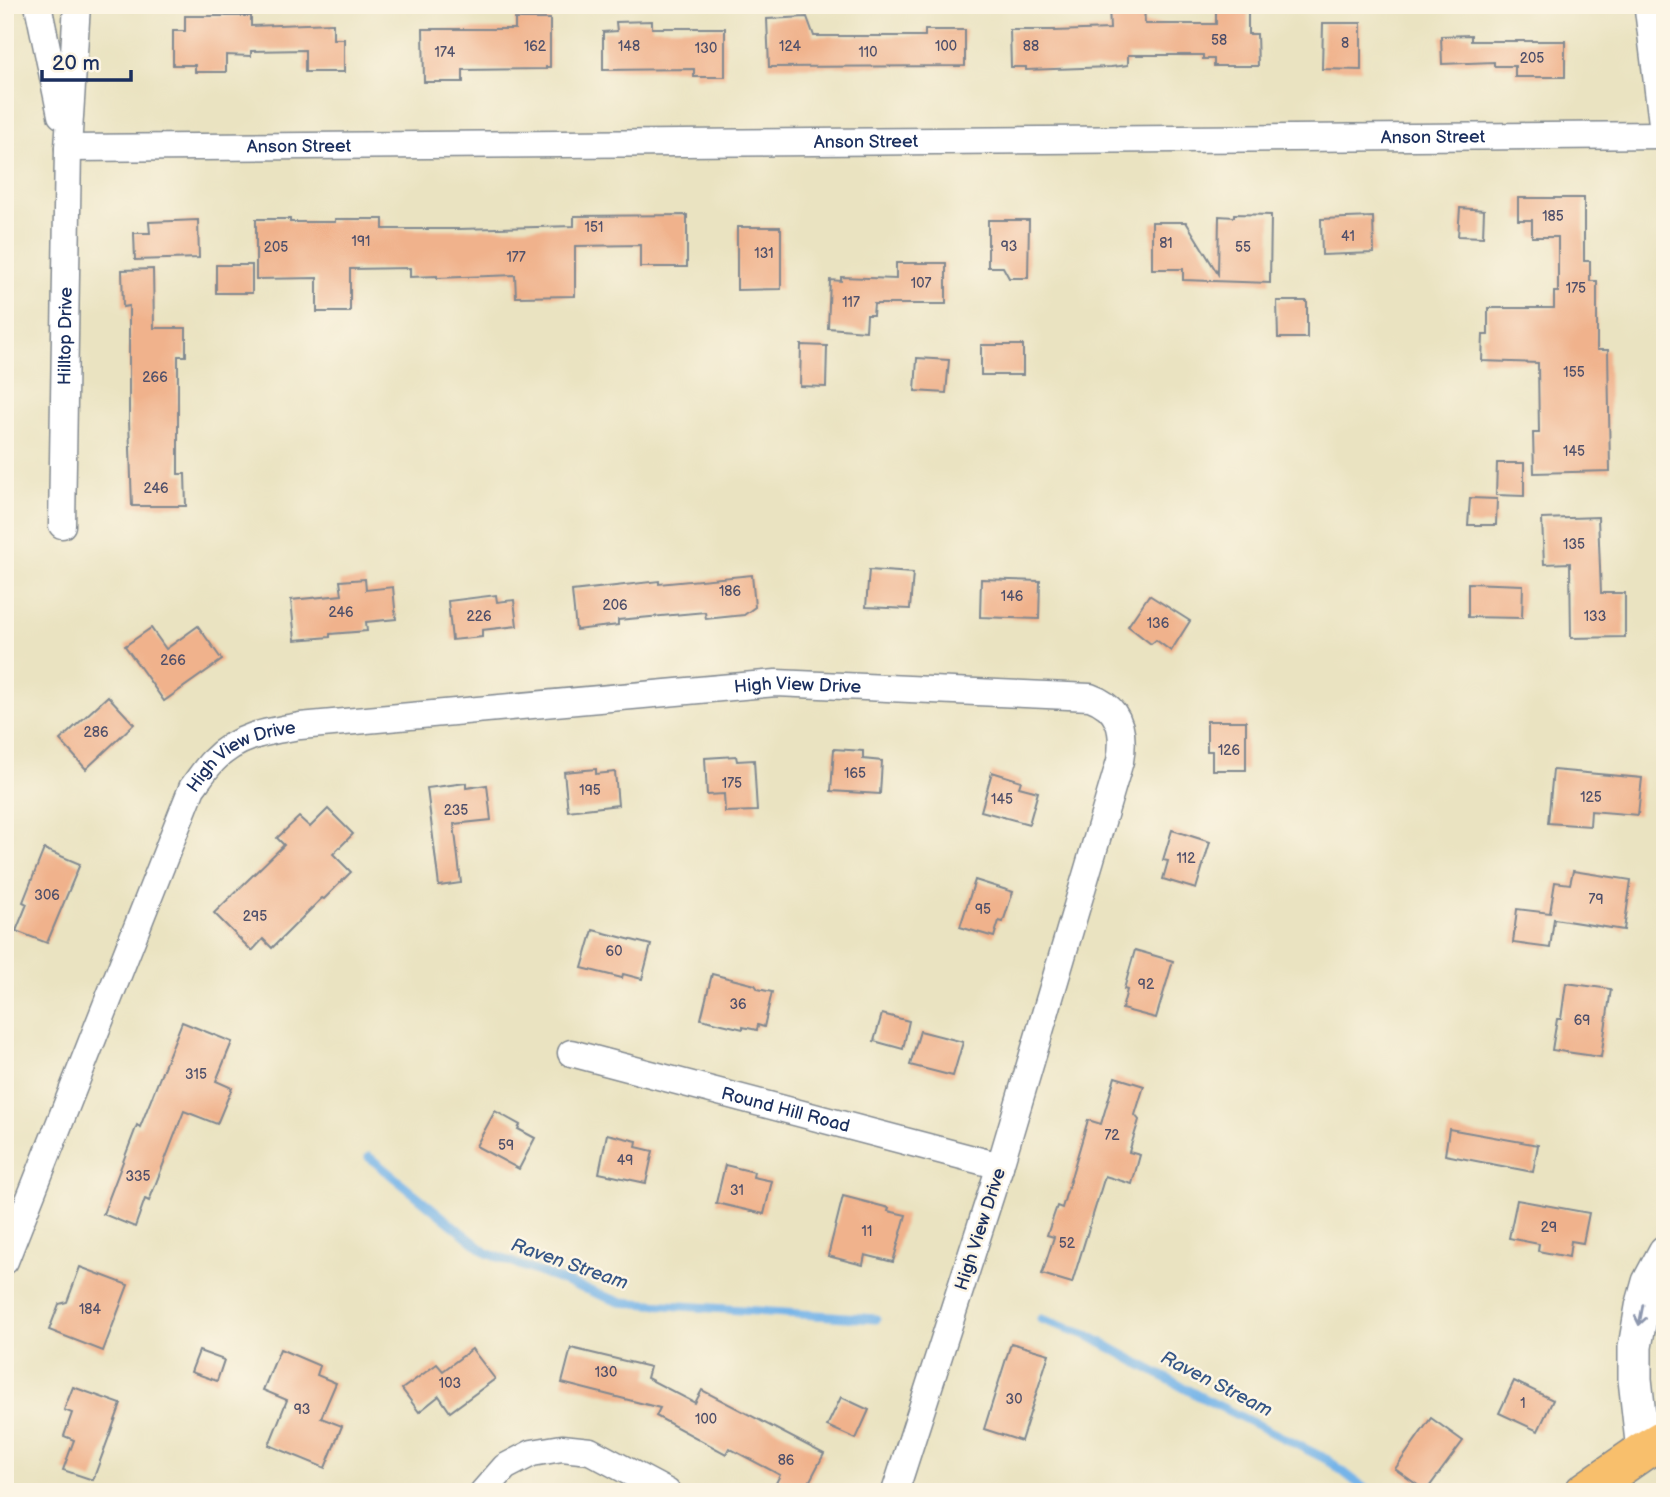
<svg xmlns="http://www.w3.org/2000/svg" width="1670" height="1497" font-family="'Balsamiq Sans',sans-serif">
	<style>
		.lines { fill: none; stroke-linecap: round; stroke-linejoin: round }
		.stream { stroke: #74b4e8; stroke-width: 9 }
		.building { fill: #f0b28c }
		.minor-casing { stroke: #828990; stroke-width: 29 }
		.tertiary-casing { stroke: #828990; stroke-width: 36 }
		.primary-casing { stroke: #828990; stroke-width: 41 }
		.minor { stroke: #fff; stroke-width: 26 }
		.tertiary { stroke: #fff; stroke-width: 33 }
		.primary { stroke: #f8bf6c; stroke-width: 38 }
		.oneway { stroke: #8d97ae }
		.labels { text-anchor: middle; stroke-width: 5; stroke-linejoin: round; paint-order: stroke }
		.number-label { font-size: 14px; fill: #50506a }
		.street-label { font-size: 18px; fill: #1b2f5e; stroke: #fcf5e5 }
		.water-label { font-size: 19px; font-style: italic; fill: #365787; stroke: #fcf5e5 }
	</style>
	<rect width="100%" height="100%" fill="#fcf5e5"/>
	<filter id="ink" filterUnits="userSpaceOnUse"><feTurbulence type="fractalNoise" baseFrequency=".0143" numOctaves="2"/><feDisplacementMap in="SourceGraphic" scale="14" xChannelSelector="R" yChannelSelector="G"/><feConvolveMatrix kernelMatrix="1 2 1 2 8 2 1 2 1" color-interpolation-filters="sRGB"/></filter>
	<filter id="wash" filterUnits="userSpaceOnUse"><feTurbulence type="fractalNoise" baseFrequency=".00686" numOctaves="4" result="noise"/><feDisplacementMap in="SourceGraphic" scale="28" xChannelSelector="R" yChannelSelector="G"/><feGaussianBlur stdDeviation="1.57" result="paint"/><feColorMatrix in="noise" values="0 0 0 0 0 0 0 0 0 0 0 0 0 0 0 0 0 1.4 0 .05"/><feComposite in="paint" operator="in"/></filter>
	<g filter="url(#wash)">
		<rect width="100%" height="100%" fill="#eae3c1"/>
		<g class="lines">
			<!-- stream -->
			<g class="stream">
				<polyline points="369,1157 487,1253 620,1302 876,1319"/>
				<polyline points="1041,1319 1089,1336 1199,1396 1328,1460 1369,1492"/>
			</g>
		</g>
		<g id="blocks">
			<!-- building -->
			<g class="building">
				<polygon points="1109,5 1144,5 1145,24 1216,24 1216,8 1248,8 1248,34 1257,34 1258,66 1214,66 1214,59 1203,59 1203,55 1128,55 1128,65 1111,67 1026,70 1026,67 1011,67 1010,30 1055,30 1055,31 1110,29"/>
				<polygon points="185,16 251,16 251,26 333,23 333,39 344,39 344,72 305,72 305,50 251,51 251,56 226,55 226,72 195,72 195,65 173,65 173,31 185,31"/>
				<polygon points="807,17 814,36 925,36 925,30 965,30 965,66 769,67 767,19"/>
				<polygon points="515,19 550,19 550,67 546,67 546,69 463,70 463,82 424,82 423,29 515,29"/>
				<polygon points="652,21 652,28 725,28 725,77 694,77 694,69 603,70 603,32 617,31 616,22"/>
				<polygon points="1323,23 1361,23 1361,70 1322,69"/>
				<polygon points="1471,35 1471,41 1565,41 1565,77 1515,77 1515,66 1494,66 1494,62 1442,64 1441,36"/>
				<polygon points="1518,198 1584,198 1584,261 1590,261 1590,281 1597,281 1597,350 1608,350 1610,471 1534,473 1533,433 1539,433 1538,363 1482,361 1483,335 1488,335 1488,308 1554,308 1554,292 1558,292 1558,237 1532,237 1532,220 1518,220"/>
				<polygon points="1460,208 1484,210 1483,237 1458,236"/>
				<polygon points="1234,214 1271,215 1270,283 1183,280 1183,269 1152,269 1152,222 1186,222 1218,274 1219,216 1234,217"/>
				<polygon points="687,215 687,267 640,267 640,245 575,246 575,296 516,297 515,275 437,278 437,276 410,277 410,268 350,269 350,312 317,312 317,278 256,279 256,219 290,219 290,222 335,222 335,219 383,219 383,229 458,229 574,226 574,216"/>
				<polygon points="1373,217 1374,253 1322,255 1321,219"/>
				<polygon points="198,220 199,258 135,260 134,233 150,233 149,222"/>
				<polygon points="988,220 1029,220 1028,278 1009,278 1003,267 988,267"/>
				<polygon points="737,227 780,227 780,229 781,229 781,289 737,290"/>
				<polygon points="896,263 946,263 946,304 874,304 873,315 867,315 866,331 828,328 830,280 841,281 841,277 896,279"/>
				<rect x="216" y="265" width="36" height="28"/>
				<polygon points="153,269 154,328 186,328 186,356 178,356 178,474 185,474 186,506 132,506 129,420 129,306 123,307 122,270"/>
				<polygon points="1277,301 1307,301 1307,338 1278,338"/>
				<polygon points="801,345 827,346 826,387 800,386"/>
				<rect x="981" y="345" width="42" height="30"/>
				<polygon points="917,358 949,360 946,393 915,391"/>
				<polygon points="1497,463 1524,463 1524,496 1496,495"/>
				<polygon points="1470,498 1497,499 1496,525 1468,525"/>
				<polygon points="1598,517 1601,593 1625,593 1625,637 1571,638 1570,563 1544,564 1542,519"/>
				<polygon points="869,570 913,573 910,609 866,607"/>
				<polygon points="752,575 755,607 744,615 706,619 705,612 618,620 618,625 576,630 572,591 659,581 659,584"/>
				<polygon points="365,579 366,590 393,587 396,619 366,622 367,631 330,634 330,637 295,640 291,600 342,595 340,581"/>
				<polygon points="981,579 1040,581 1039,619 980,617"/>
				<polygon points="1468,583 1523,585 1522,618 1468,617"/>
				<polygon points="496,595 497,602 514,600 517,626 482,630 482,637 452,640 448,601"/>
				<polygon points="1149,595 1190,621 1171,651 1156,640 1151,644 1128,626"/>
				<polygon points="198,626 222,660 164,701 125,646 151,628 166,649"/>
				<polygon points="108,696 134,724 86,769 60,740"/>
				<polygon points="1207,721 1246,721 1246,770 1212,770 1212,751 1207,751"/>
				<polygon points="834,749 863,751 863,759 882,761 880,794 831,791"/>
				<polygon points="736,756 737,761 754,760 757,811 725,812 724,794 707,795 705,758"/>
				<polygon points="596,769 596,774 615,772 618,805 568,811 564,772"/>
				<polygon points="1553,770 1642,778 1638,815 1591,811 1590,826 1548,823"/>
				<polygon points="992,772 1021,781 1019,787 1038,792 1029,824 981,811"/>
				<polygon points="466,783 466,788 487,785 491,820 454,824 461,883 439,886 427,788"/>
				<polygon points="328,809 353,834 333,854 351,872 324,899 322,898 272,948 263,939 252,951 214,913 284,845 277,838 299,817 310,827"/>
				<polygon points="1172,830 1210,842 1196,889 1163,879 1168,861 1163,860"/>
				<polygon points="44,849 80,864 47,943 16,931 27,904 23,902"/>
				<polygon points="1573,871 1631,880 1624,930 1554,919 1550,948 1513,943 1517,909 1550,913 1555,882 1570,884"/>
				<polygon points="975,880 1013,892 1003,922 999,921 994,937 960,927"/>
				<polygon points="593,930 651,945 642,979 623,974 622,978 582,968"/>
				<polygon points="1135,950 1173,961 1156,1018 1122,1009 1127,990 1124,989"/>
				<polygon points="712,974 755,985 758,989 772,992 764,1027 758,1025 757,1030 743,1027 743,1029 701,1019"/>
				<polygon points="1566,983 1611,989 1601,1057 1552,1050 1557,1019 1561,1019"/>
				<polygon points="882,1014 909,1021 903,1049 874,1041"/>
				<polygon points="182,1022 232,1042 216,1081 232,1088 217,1124 184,1111 149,1201 145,1199 135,1227 103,1214 137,1125 140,1127"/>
				<polygon points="920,1031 963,1042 953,1076 910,1065"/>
				<polygon points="1115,1077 1144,1086 1135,1115 1139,1120 1129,1152 1140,1155 1132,1184 1105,1176 1072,1283 1042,1274 1054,1237 1047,1235 1057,1206 1062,1208 1088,1120 1101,1124"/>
				<polygon points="495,1111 520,1125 518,1129 535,1138 519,1169 476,1146"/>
				<polygon points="1449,1129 1538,1145 1533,1172 1445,1155"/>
				<polygon points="607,1134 637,1141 636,1147 653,1151 646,1183 599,1173"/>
				<polygon points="725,1165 754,1172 753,1177 772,1181 764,1214 716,1203"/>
				<polygon points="843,1196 889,1208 888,1211 906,1215 893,1262 865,1255 863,1265 828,1256"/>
				<polygon points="1517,1200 1589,1213 1583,1243 1571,1241 1569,1257 1538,1251 1539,1244 1509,1238"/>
				<polygon points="80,1267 128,1285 103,1351 49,1330 59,1304 67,1302"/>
				<polygon points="1011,1343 1049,1354 1021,1441 984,1429"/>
				<polygon points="571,1348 650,1367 647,1378 695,1403 702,1390 824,1454 804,1492 792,1492 776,1483 780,1475 729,1448 726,1454 656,1416 660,1408 562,1383"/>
				<polygon points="280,1349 320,1366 317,1375 336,1383 321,1418 342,1426 325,1468 269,1445 287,1400 263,1390"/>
				<polygon points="472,1349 495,1379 450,1412 439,1396 419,1412 402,1389 437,1364 443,1371"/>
				<polygon points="199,1351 224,1360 217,1381 191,1372"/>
				<polygon points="1514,1381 1553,1400 1538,1431 1499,1413"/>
				<polygon points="73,1387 121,1404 93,1480 63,1470 74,1440 64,1436 72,1413 64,1410"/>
				<polygon points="841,1397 869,1410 856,1439 827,1426"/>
				<polygon points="1431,1418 1463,1441 1426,1491 1395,1469"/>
			</g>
		</g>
	</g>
	<g filter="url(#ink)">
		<use href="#blocks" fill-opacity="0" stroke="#828990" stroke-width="2"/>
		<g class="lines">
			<!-- minor casing -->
			<g class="minor-casing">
				<g id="minor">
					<polyline points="38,5 61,115"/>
					<path id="s1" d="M68,148L1665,135"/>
					<path id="s2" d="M62,525L68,148L77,5"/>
					<path id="s3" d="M571,1053L1000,1166"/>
					<path id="s4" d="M5,1261L192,788C199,779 205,769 213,761C236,736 269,731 300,726L776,683L1090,697C1121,708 1125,732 1120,761L1000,1166L895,1492"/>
					<polyline points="483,1492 505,1467 532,1453 562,1448 590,1451 667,1492"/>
				</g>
			</g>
			<!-- tertiary casing -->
			<g class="tertiary-casing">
				<g id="tertiary">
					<polyline points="1651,5 1665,119"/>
					<polyline points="1643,1451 1635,1379 1635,1347 1642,1307 1649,1282 1665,1252"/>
				</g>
			</g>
			<!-- primary casing -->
			<g class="primary-casing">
				<polyline id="primary" points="1584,1492 1643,1451 1665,1438"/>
			</g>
			<!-- minor -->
			<use href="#minor" class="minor"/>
			<!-- tertiary -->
			<use href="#tertiary" class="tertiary"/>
			<!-- primary -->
			<use href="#primary" class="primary"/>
		</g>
		<!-- one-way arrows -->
		<defs><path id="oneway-shaft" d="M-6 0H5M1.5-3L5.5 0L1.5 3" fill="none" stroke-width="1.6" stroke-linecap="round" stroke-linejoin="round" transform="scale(1.75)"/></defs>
		<use class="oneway" href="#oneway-shaft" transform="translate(1641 1315) rotate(101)"/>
	</g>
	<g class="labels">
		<!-- number labels -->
		<g class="number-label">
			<text x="1219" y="45">58</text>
			<text x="1345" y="48">8</text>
			<text x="535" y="51">162</text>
			<text x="629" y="51">148</text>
			<text x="790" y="51">124</text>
			<text x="946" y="51">100</text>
			<text x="1031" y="51">88</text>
			<text x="706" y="53">130</text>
			<text x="445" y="57">174</text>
			<text x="868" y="57">110</text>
			<text x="1532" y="63">205</text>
			<text x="1553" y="221">185</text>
			<text x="594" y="232">151</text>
			<text x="1348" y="241">41</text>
			<text x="361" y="246">191</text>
			<text x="1166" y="248">81</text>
			<text x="1009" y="251">93</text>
			<text x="276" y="252">205</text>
			<text x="1243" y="252">55</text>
			<text x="764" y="258">131</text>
			<text x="516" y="262">177</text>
			<text x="921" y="288">107</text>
			<text x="1576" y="293">175</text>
			<text x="851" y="307">117</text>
			<text x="1574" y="377">155</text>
			<text x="155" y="382">266</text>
			<text x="1574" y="456">145</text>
			<text x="156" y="493">246</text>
			<text x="1574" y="549">135</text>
			<text x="730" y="596">186</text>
			<text x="1012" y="601">146</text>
			<text x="615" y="610">206</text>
			<text x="341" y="617">246</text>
			<text x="479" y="621">226</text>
			<text x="1595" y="621">133</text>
			<text x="1158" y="628">136</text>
			<text x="173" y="665">266</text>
			<text x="96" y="737">286</text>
			<text x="1229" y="755">126</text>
			<text x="855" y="778">165</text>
			<text x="732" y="788">175</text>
			<text x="590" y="795">195</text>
			<text x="1591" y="802">125</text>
			<text x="1002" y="804">145</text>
			<text x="456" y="815">235</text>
			<text x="1186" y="863">112</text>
			<text x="47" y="900">306</text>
			<text x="1596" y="904">79</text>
			<text x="983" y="914">95</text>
			<text x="255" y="921">295</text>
			<text x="614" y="956">60</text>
			<text x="1146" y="989">92</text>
			<text x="738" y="1009">36</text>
			<text x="1582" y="1025">69</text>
			<text x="196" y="1079">315</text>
			<text x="1112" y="1140">72</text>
			<text x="506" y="1150">59</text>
			<text x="625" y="1165">49</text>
			<text x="138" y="1181">335</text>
			<text x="737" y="1195">31</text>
			<text x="1549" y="1232">29</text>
			<text x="867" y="1236">11</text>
			<text x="1067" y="1248">52</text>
			<text x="90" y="1314">184</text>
			<text x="606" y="1377">130</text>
			<text x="450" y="1388">103</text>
			<text x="1014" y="1404">30</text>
			<text x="1523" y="1408">1</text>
			<text x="302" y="1414">93</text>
			<text x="706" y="1424">100</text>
			<text x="786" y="1465">86</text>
		</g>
		<!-- street labels -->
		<g class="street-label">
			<text dy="6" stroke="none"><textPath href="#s1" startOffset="1365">Anson Street</textPath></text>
			<text dy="6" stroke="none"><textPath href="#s1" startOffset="798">Anson Street</textPath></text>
			<text dy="6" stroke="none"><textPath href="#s1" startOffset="231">Anson Street</textPath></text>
			<text dy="6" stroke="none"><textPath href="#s2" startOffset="189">Hilltop Drive</textPath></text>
			<text dy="6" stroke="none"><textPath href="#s4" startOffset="1138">High View Drive</textPath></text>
			<text dy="6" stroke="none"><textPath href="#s4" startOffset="570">High View Drive</textPath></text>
			<text dy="6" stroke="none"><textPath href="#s3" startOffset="222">Round Hill Road</textPath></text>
			<text transform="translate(980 1229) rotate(-72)" y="6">High View Drive</text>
		</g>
		<!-- water labels -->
		<g class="water-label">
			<text transform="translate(570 1263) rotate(19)" y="7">Raven Stream</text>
			<text transform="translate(1217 1383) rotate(27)" y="7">Raven Stream</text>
		</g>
	</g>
	<!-- margin -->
	<rect width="1670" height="1497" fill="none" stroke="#fcf5e5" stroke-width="28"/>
	<!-- scale -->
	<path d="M42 70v10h89v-10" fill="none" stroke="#1b2f5e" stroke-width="3.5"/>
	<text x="52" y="70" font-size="21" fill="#1b2f5e" stroke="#fcf5e5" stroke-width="5" paint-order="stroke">20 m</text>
</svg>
